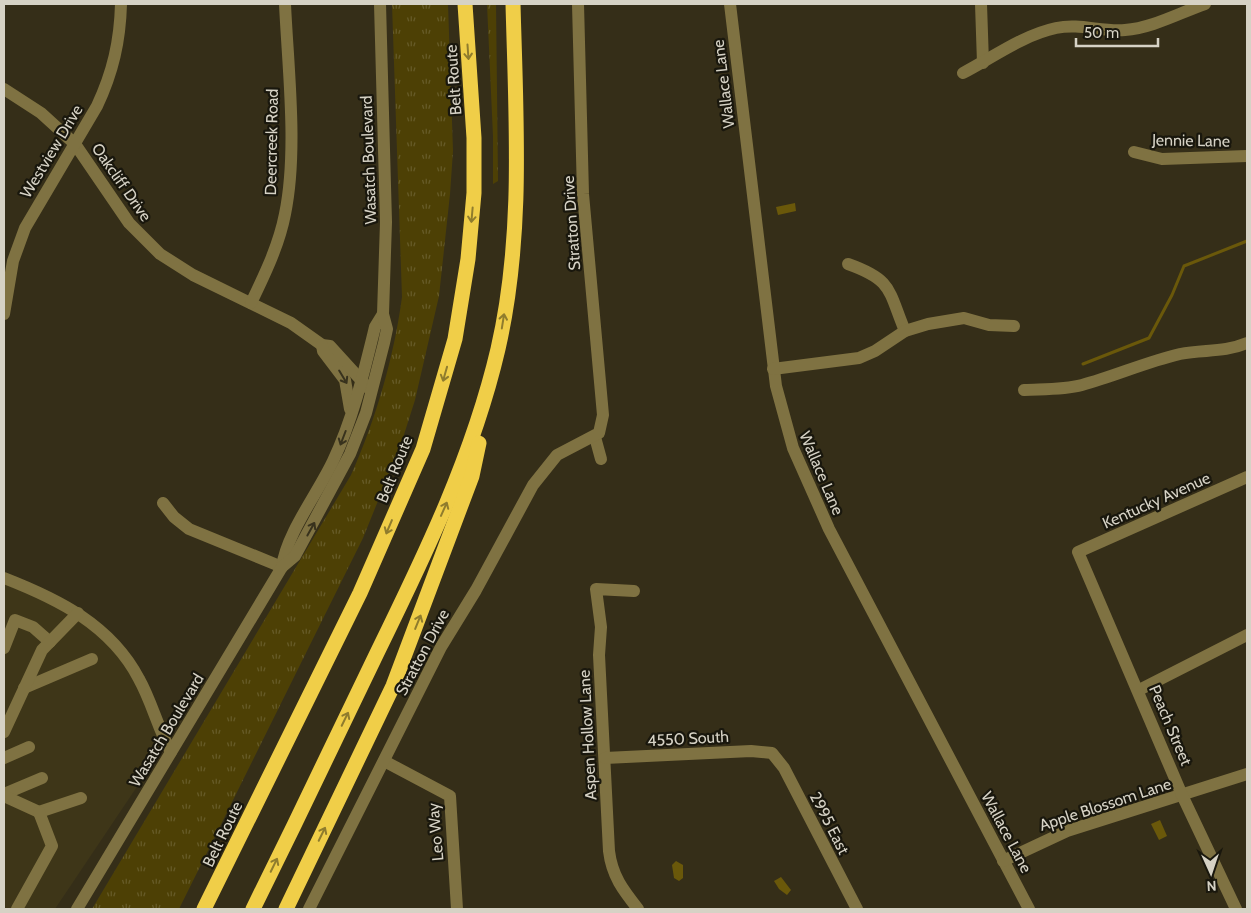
<svg xmlns="http://www.w3.org/2000/svg" width="1251" height="913" font-family="Cabin,sans-serif">
	<style>
		.built { fill: #3e3618 }
		.grass { fill: url(#grass-tufts) }
		.water { fill: #6a580a }
		.lines { fill: none; stroke-linecap: round; stroke-linejoin: round }
		.stream { stroke: #6a580a; stroke-width: 3 }
		.minor { stroke: #7f7242; stroke-width: 12 }
		.highway { stroke: #f0ce48; stroke-width: 15 }
		.oneway { stroke: #8f7c2d }
		.oneway2 { stroke: #38321d }
		.labels { text-anchor: middle; stroke-width: 4.5; stroke-linejoin: round; paint-order: stroke }
		.street-label { font-size: 16px; fill: #d6d2c5; stroke: #19170d }
	</style>
	<defs>
		<pattern id="grass-tufts" width="24" height="20" patternUnits="userSpaceOnUse" patternTransform="scale(1.25)"><rect width="24" height="20" fill="#4d4005"/><path d="M3 7l-1-3M5 7V3M7 7l1-3M15 17l-1-3M17 17v-4M19 17l1-3" fill="none" stroke="#665b28"/></pattern>
	</defs>
	<rect width="100%" height="100%" fill="#352e18"/>
	<!-- built -->
	<polygon class="built" points="4,582 81,610 129,653 171,736 55,909 4,909"/>
	<!-- grass -->
	<g class="grass">
		<path d="M392,4H448L453,151L450,194L439,296L415,400L401,444L363,538L179,909H92L351,475C376,419 394,357 402,297Z"/>
		<polygon points="487,4 496,4 498,181 493,184 493,136"/>
	</g>
	<!-- water -->
	<g class="water">
		<polygon points="795,203 796,211 778,215 776,207"/>
		<polygon points="1160,820 1167,836 1159,840 1151,824"/>
		<polygon points="676,861 683,865 683,878 679,881 674,878 672,865"/>
		<polygon points="781,877 791,890 787,895 779,889 774,881"/>
	</g>
	<g class="lines">
		<!-- stream -->
		<polyline class="stream" points="1083,364 1149,338 1172,295 1184,266 1247,241"/>
		<!-- minor -->
		<g class="minor">
			<polyline points="730,4 776,386 793,448 829,529 1029,909"/>
			<polyline points="981,4 983,63"/>
			<path d="M963,73C992,58 1023,35 1056,28C1080,23 1101,32 1125,30C1152,28 1179,13 1205,4"/>
			<polyline points="4,89 41,113 75,144 129,223 160,254 193,275 291,323 322,345 330,346 371,391"/>
			<polyline points="1134,152 1162,159 1247,156"/>
			<path d="M848,264C893,280 888,290 905,331"/>
			<path d="M251,303C265,274 279,245 285,214C298,151 288,69 285,4"/>
			<path d="M4,314L13,261L25,228L97,106C113,72 120,41 121,4"/>
			<polyline points="322,345 323,351 345,380 350,409"/>
			<polyline points="773,369 859,358 875,351 905,331 928,324 964,318 989,325 1014,326"/>
			<path d="M1024,390C1043,389 1063,390 1082,385C1115,376 1146,362 1180,354C1204,349 1223,353 1247,343"/>
			<polyline points="595,437 601,459"/>
			<polyline points="163,503 174,517 189,529 282,567"/>
			<path d="M282,567C286,534 318,493 333,461C353,419 364,372 375,327L383,314"/>
			<path d="M4,578C58,599 111,625 139,679C152,702 158,729 171,752"/>
			<path d="M634,591L596,589L601,627L599,655L609,851C612,876 623,890 638,909"/>
			<polyline points="4,648 15,620 33,627 50,642"/>
			<polyline points="24,688 92,659"/>
			<polyline points="1139,690 1247,635"/>
			<polyline points="4,732 42,650 78,613"/>
			<polyline points="4,758 29,747"/>
			<polyline points="605,758 751,751 772,753 784,768 857,909"/>
			<polyline points="384,761 450,796 457,909"/>
			<polyline points="4,794 42,778"/>
			<polyline points="4,796 39,812 81,798"/>
			<polyline points="1003,861 1067,831 1247,774"/>
			<polyline points="17,909 52,846 39,812"/>
			<polyline points="77,909 282,567 295,556 350,454 366,413 384,343 387,329 383,314 386,222 380,4"/>
			<polyline points="309,909 441,647 476,590 533,485 557,455 599,433 603,415 583,194 578,4"/>
			<polyline points="1236,909 1182,795 1078,552 1247,477"/>
		</g>
		<!-- highway -->
		<g class="highway">
			<polyline points="204,909 360,593 423,449 455,339 468,259 474,193 474,138 465,4"/>
			<path d="M253,909C295,824 336,739 377,653C425,555 473,456 498,349C524,236 516,119 513,4"/>
			<polyline points="286,909 393,686 472,476 479,443"/>
		</g>
	</g>
	<!-- one-way arrows -->
	<defs><path id="oneway-shaft" d="M-6 0H5M1.5-3L5.5 0L1.5 3" fill="none" stroke-width="1.6" stroke-linecap="round" stroke-linejoin="round" transform="scale(1.25)"/></defs>
	<g class="oneway">
		<use href="#oneway-shaft" transform="translate(468 52) rotate(86)"/>
		<use href="#oneway-shaft" transform="translate(472 215) rotate(95)"/>
		<use href="#oneway-shaft" transform="translate(503 321) rotate(-81)"/>
		<use href="#oneway-shaft" transform="translate(445 374) rotate(106)"/>
		<use href="#oneway-shaft" transform="translate(444 509) rotate(-66)"/>
		<use href="#oneway-shaft" transform="translate(389 527) rotate(113)"/>
		<use href="#oneway-shaft" transform="translate(418 622) rotate(-68)"/>
		<use href="#oneway-shaft" transform="translate(345 719) rotate(-64)"/>
		<use href="#oneway-shaft" transform="translate(322 834) rotate(-64)"/>
		<use href="#oneway-shaft" transform="translate(274 865) rotate(-64)"/>
	</g>
	<g class="oneway2">
		<use href="#oneway-shaft" transform="translate(343 377) rotate(59)"/>
		<use href="#oneway-shaft" transform="translate(343 438) rotate(111)"/>
		<use href="#oneway-shaft" transform="translate(311 529) rotate(-61)"/>
	</g>
	<g class="labels">
		<!-- street labels -->
		<g class="street-label">
			<text transform="translate(453 80) rotate(-94)" y="6">Belt Route</text>
			<text transform="translate(723 84) rotate(-97)" y="6">Wallace Lane</text>
			<text transform="translate(1191 140) rotate(1)" y="6">Jennie Lane</text>
			<text transform="translate(271 142) rotate(-89)" y="6">Deercreek Road</text>
			<text transform="translate(51 151) rotate(-59)" y="6">Westview Drive</text>
			<text transform="translate(368 160) rotate(-92)" y="6">Wasatch Boulevard</text>
			<text transform="translate(122 182) rotate(55)" y="6">Oakcliff Drive</text>
			<text transform="translate(571 223) rotate(-94)" y="6">Stratton Drive</text>
			<text transform="translate(394 469) rotate(-68)" y="6">Belt Route</text>
			<text transform="translate(822 473) rotate(67)" y="6">Wallace Lane</text>
			<text transform="translate(1156 500) rotate(-24)" y="6">Kentucky Avenue</text>
			<text transform="translate(422 652) rotate(-62)" y="6">Stratton Drive</text>
			<text transform="translate(1171 725) rotate(67)" y="6">Peach Street</text>
			<text transform="translate(166 730) rotate(-59)" y="6">Wasatch Boulevard</text>
			<text transform="translate(587 735) rotate(-93)" y="6">Aspen Hollow Lane</text>
			<text transform="translate(688 738) rotate(-3)" y="6">4550 South</text>
			<text transform="translate(1105 804) rotate(-18)" y="6">Apple Blossom Lane</text>
			<text transform="translate(830 823) rotate(63)" y="6">2995 East</text>
			<text transform="translate(435 832) rotate(-95)" y="6">Leo Way</text>
			<text transform="translate(1007 832) rotate(62)" y="6">Wallace Lane</text>
			<text transform="translate(222 834) rotate(-64)" y="6">Belt Route</text>
		</g>
	</g>
	<!-- border -->
	<rect width="1251" height="913" fill="none" stroke="#d6d2c5" stroke-width="10"/>
	<!-- north arrow -->
	<g transform="translate(1211 873) rotate(177)" stroke="#19170d" stroke-width="4" paint-order="stroke">
	<path d="M0-4L9 19L0 12L-9 19Z" fill="#d6d2c5"/>
	<text y="-8" font-size="14" font-weight="bold" text-anchor="middle" fill="#d6d2c5">N</text>
	</g>
	<!-- scale -->
	<path d="M1076 38v8h82v-8" fill="none" stroke="#d6d2c5" stroke-width="2.5"/>
	<text x="1084" y="38" font-size="15" fill="#d6d2c5" stroke="#19170d" stroke-width="4" paint-order="stroke">50 m</text>
</svg>
